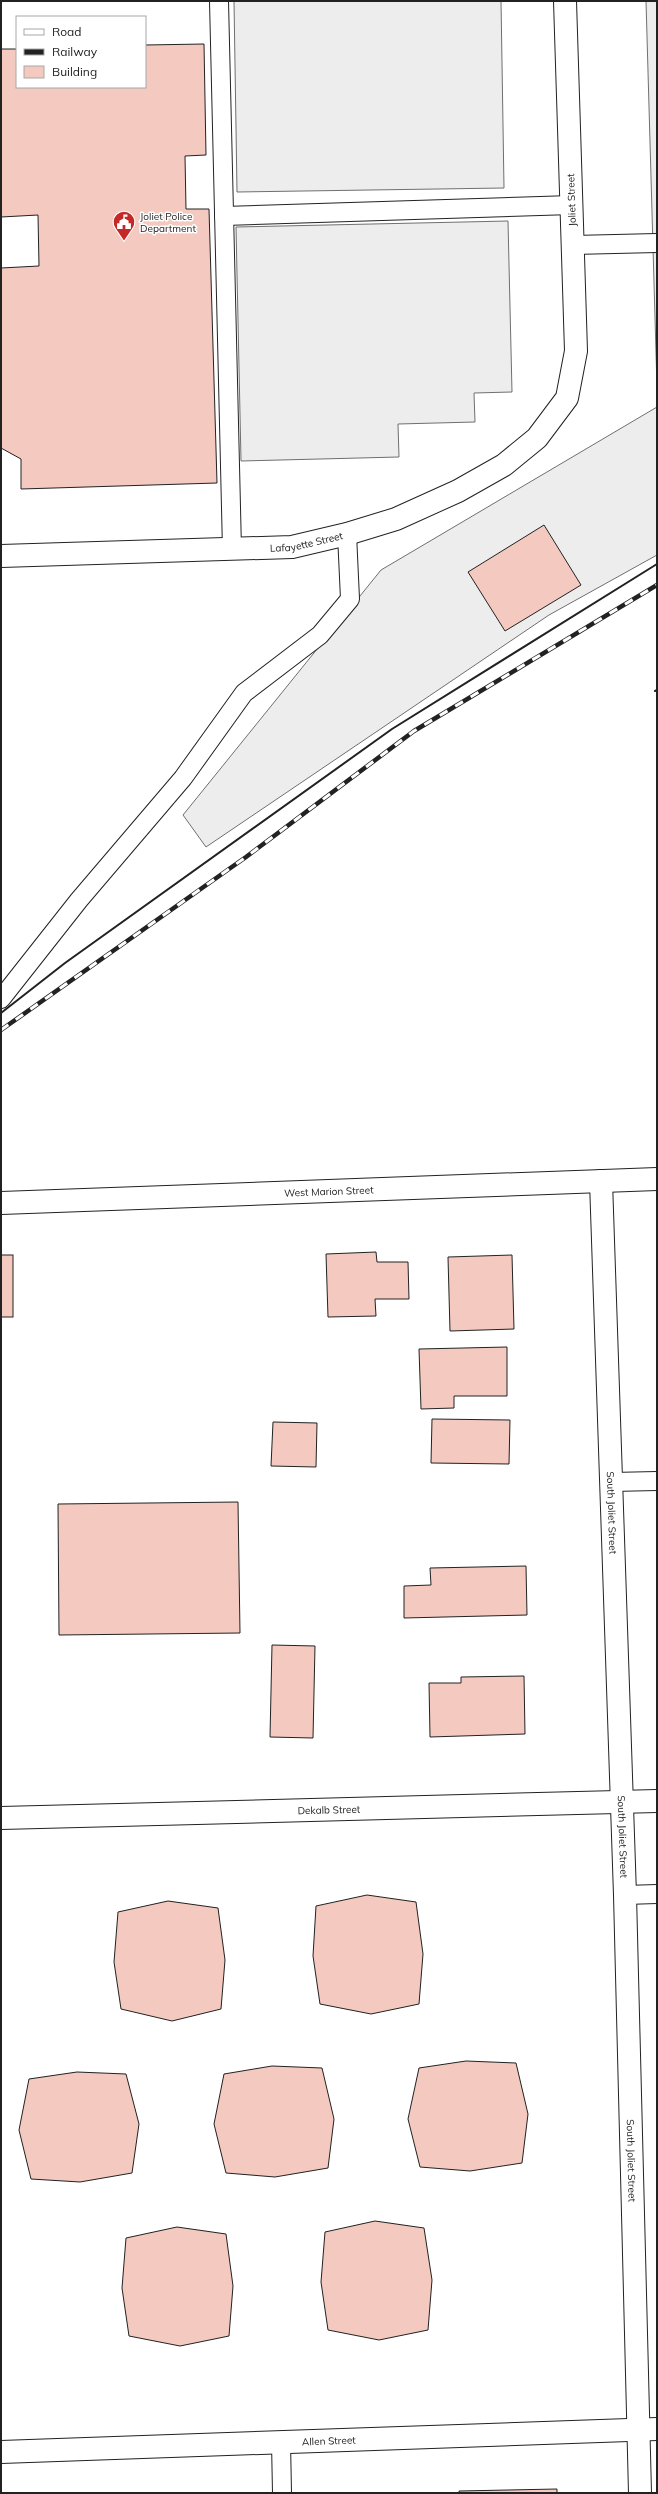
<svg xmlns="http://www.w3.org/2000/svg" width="658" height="2494" font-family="Mulish,sans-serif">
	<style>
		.parking { fill: #ededed; stroke: #6f6f6f }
		.building { fill: #f3c9c0; stroke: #222 }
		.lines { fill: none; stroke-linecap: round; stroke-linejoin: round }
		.lane-casing { stroke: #222; stroke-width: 20 }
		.street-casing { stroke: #222; stroke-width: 24 }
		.lane { stroke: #fff; stroke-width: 18 }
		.street { stroke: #fff; stroke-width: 22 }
		.rail-casing { stroke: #222; stroke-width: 4.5 }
		.rail { stroke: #fff; stroke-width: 3; stroke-dasharray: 9; stroke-linecap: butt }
		.wall { stroke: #222; stroke-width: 2 }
		.labels { text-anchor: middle; stroke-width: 3; stroke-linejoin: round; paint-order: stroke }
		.street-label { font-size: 10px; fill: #222; stroke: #fff }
		.poi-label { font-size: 10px; fill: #222; stroke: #fff; text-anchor: start }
	</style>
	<rect width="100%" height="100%" fill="#fff"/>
	<!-- parking -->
	<g class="parking">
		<polygon points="234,1 501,1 504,188 237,192"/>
		<polygon points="646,1 657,1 657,388"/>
		<polygon points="508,221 512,392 474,393 475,422 398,424 399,457 241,461 236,227"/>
		<polygon points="657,407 657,555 549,615 206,847 183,815 381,570"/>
	</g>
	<!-- building -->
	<g class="building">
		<polygon points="204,44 206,155 185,156 186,209 209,209 217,483 21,489 21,459 1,448 1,268 39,266 38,215 1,217 1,49 17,49 17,87 145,87 145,45"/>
		<polygon points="544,525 581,585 505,631 468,572"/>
		<polygon points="376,1252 377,1262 408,1262 409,1299 375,1299 376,1316 328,1317 326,1254"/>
		<rect x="1" y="1255" width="12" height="62"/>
		<polygon points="512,1255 514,1329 450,1331 448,1257"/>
		<polygon points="507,1347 507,1396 454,1396 454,1408 421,1409 419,1349"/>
		<polygon points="432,1419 510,1420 509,1464 431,1463"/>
		<polygon points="273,1422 317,1423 316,1467 271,1466"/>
		<polygon points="238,1502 240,1633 59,1635 58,1504"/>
		<polygon points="526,1566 527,1615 404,1618 404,1586 431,1585 430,1568"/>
		<polygon points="272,1645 315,1646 313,1738 270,1737"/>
		<polygon points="524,1676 525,1734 430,1737 429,1683 461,1683 461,1677"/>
		<polygon points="367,1895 416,1902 423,1954 419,2004 371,2014 320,2004 313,1956 316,1906"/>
		<polygon points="168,1901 218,1908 225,1960 221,2009 172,2021 121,2009 114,1962 118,1912"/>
		<polygon points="466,2061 516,2063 528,2114 522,2163 470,2171 420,2167 408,2119 419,2068"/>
		<polygon points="272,2066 322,2068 334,2119 328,2168 275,2177 226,2173 214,2124 224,2074"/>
		<polygon points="77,2072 126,2074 139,2124 132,2173 80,2182 31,2179 19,2130 29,2079"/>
		<polygon points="375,2221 424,2228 432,2280 428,2330 379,2340 328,2330 321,2282 325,2232"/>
		<polygon points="177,2227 226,2234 233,2286 229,2336 180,2346 129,2336 122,2288 126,2238"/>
		<polygon points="557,2489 557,2493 459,2493 459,2491"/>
	</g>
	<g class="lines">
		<!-- lane casing -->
		<g class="lane-casing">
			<g id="lane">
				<polyline points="219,1 232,550"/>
				<polyline points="224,216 572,205"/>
				<polyline points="573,245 657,243"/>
				<polyline points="1,999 79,900 183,778 244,693 320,635 350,599 347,534"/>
				<polyline points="611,1482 657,1481"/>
				<polyline points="625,1895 657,1894"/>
				<polyline points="281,2442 282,2493"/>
			</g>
		</g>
		<!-- street casing -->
		<g class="street-casing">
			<g id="street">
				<path id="s1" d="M1,556L292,547L347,534L396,519L458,491L504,465L537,438L567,398L576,351L565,1"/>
				<path id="s2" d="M601,1181L625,1895L640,2493"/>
				<path id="s3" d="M1,1203L657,1179"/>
				<path id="s4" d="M1,1818L657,1801"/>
				<path id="s5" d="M1,2452L657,2429"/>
			</g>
		</g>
		<!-- lane -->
		<use href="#lane" class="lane"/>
		<!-- street -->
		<use href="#street" class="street"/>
		<!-- rail casing -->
		<g class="rail-casing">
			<polyline id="rail" points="1,1030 246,857 414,731 657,585"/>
		</g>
		<!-- rail -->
		<use href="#rail" class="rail"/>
		<!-- wall -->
		<g class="wall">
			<polyline points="655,691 657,690"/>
			<polyline points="1,1013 65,963 392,729 657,564"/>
		</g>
	</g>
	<!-- icons -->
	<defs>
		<g id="civic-pin" transform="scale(1.15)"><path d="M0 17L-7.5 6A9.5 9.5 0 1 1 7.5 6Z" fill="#c62828" stroke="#fff"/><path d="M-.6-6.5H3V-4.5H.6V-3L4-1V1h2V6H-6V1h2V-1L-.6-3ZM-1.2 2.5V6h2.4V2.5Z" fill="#fff"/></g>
	</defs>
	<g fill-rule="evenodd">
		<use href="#civic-pin" x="124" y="222"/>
	</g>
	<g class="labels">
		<!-- street labels -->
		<g class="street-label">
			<text transform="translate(571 200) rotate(-92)" y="4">Joliet Street</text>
			<text dy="4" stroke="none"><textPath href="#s1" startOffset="306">Lafayette Street</textPath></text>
			<text dy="4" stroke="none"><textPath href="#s3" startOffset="328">West Marion Street</textPath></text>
			<text dy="4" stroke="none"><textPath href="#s2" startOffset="332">South Joliet Street</textPath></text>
			<text dy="4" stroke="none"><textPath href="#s4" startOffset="328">Dekalb Street</textPath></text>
			<text dy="4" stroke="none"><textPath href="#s2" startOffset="656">South Joliet Street</textPath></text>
			<text dy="4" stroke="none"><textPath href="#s2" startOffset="980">South Joliet Street</textPath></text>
			<text dy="4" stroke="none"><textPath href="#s5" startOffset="328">Allen Street</textPath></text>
		</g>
		<!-- poi labels -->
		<g class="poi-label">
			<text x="140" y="220">Joliet Police<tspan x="140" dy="12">Department</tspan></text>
		</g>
	</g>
	<!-- border -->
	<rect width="658" height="2494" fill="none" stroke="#222222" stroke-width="4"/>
	<!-- legend -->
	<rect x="16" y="16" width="130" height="72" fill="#ffffff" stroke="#a7a7a7"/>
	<rect x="24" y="29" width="20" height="6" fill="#ffffff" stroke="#a7a7a7"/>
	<text x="52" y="36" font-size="12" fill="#222222">Road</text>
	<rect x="24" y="49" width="20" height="6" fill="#222222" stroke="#a7a7a7"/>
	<text x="52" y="56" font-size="12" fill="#222222">Railway</text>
	<rect x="24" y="66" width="20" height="12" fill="#f3c9c0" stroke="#a7a7a7"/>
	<text x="52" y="76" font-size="12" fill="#222222">Building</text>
</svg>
